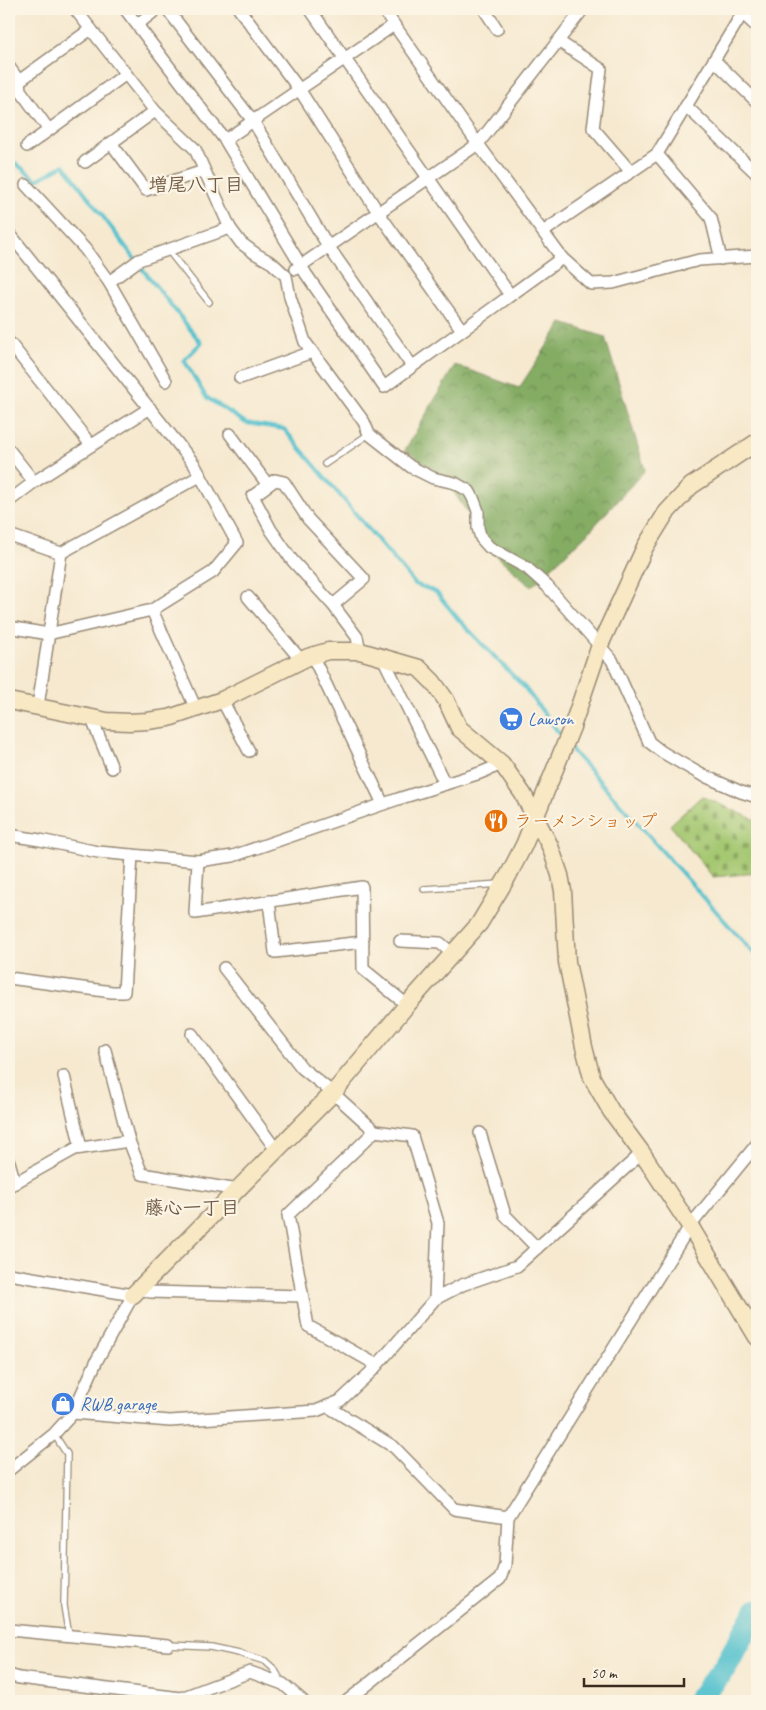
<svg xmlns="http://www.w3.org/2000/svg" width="766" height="1710" font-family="Caveat,'Klee One',sans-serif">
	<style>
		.forest { fill: url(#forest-crowns); stroke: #606b41 }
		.cemetery { fill: url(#cemetery-stones); stroke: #707948 }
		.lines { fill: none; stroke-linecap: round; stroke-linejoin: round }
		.stream { stroke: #55c1ce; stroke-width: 4 }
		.river { stroke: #55c1ce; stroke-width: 24 }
		.lane-casing { stroke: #988a77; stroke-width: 8 }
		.street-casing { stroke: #988a77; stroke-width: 14 }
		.secondary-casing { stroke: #988a77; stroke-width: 19 }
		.lane { stroke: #fff; stroke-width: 5.5 }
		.street { stroke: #fff; stroke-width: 11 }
		.secondary { stroke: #f8e8c3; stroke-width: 16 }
		.labels { text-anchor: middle; stroke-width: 4.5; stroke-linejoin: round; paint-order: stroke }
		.shop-label { font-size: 18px; fill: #366cbe; stroke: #fcf5e5; text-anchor: start }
		.food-label { font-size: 18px; fill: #c56008; stroke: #fcf5e5; text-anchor: start }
		.neighbourhood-label { font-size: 19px; font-weight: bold; fill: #715b46; stroke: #fcf5e5 }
	</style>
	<defs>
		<pattern id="forest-crowns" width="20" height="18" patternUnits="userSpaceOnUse" patternTransform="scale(1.25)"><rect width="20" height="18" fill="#84ac64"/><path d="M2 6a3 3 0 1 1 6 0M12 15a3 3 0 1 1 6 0" fill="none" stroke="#6d8c52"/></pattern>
		<pattern id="cemetery-stones" width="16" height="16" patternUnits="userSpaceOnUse" patternTransform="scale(1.25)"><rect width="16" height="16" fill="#a5c872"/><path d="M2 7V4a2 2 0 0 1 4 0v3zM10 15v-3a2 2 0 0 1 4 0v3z" fill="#88a35d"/></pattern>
	</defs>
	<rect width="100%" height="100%" fill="#fcf5e5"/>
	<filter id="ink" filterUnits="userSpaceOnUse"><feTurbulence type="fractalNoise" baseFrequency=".02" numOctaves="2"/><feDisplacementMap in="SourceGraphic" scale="10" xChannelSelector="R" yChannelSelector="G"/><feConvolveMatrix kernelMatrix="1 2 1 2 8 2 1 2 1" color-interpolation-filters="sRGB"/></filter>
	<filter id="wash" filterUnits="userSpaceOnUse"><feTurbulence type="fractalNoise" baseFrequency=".0096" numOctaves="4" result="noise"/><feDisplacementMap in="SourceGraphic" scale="20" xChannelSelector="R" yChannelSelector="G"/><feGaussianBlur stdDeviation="1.12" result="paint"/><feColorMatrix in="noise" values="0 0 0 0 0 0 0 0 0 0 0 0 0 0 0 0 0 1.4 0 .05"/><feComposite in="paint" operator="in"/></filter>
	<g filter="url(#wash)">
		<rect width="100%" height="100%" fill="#f6e9d0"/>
		<!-- forest -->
		<polygon class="forest" points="562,323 605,337 645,470 588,533 531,587 496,555 442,475 405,450 455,365 519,388"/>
		<!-- cemetery -->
		<polygon class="cemetery" points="702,796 757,821 757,873 713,877 670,825"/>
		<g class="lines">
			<!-- stream -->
			<g class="stream">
				<polyline points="9,158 37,180 64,165 144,271 201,343 184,360 206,397 246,423 284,429 415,584 436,592 459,620 525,688 562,737"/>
				<polyline points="569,747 757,957"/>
			</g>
			<!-- river -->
			<polyline class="river" points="698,1701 725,1667 757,1611"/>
		</g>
	</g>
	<g filter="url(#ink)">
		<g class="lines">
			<!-- lane casing -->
			<g class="lane-casing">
				<g id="lane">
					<polyline points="168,250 209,302"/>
					<polyline points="325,464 369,434"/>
					<polyline points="424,889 501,884"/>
					<polyline points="54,1434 67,1454 64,1606 69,1636"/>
					<polyline points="168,1645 211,1647 239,1653 265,1661 274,1669 281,1681"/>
				</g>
			</g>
			<!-- street casing -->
			<g class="street-casing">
				<g id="street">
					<polyline points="75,9 155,111 195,149 230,228 241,243 256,254 272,263 286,276 290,297 305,342 364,422 369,434 411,467 433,478 455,483 469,491 473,498 478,511 478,528 481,538 489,547 527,568 547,586 612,660 649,742 662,752 700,774 741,792 757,797"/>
					<polyline points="125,9 225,140 306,274 384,387 562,258"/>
					<polyline points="167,9 253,121 328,246 412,366"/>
					<polyline points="239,9 299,89 378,212 462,330"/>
					<polyline points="310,9 510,295"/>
					<polyline points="383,9 478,144 562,258 591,284 613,283 699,260 757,256"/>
					<polyline points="484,9 497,29"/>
					<polyline points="742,13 757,27"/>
					<polyline points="138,24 157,9"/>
					<polyline points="558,41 601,69 593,128 631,172"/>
					<polyline points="714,60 757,102"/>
					<polyline points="9,67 19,81 20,90 49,130"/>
					<polyline points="19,81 91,29"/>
					<polyline points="686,106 757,174"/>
					<polyline points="225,140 394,25"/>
					<polyline points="111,143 146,190 204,171"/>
					<polyline points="27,146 126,74"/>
					<polyline points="657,154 711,218 721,259"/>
					<polyline points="85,162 155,111"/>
					<polyline points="26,185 85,249 109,282 166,381"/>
					<polyline points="543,232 657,154 745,9"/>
					<polyline points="9,233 194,464 237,543 213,572 152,610 48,634 9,627"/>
					<polyline points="296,269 478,144 583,9"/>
					<polyline points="109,282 139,260 230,228"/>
					<polyline points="9,342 91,445"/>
					<polyline points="240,378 312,352"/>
					<polyline points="230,434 268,485"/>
					<polyline points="9,450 34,482"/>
					<polyline points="9,501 34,482 150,408"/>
					<polyline points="9,535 61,553 200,476"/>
					<polyline points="248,597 301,660"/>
					<polyline points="333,605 364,579 308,519 284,482 275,480 253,496 271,530 292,560 333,605 357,637 360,651"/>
					<polyline points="152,610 196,709"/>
					<polyline points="312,655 383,804"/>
					<polyline points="382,656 445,784"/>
					<polyline points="222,700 249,751"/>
					<polyline points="38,706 61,553"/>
					<polyline points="91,717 112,768"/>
					<polyline points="9,835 40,840 98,852 198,861 233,856 398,799 480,773 502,764"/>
					<polyline points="198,861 195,913 362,887 363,969 407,1005"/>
					<polyline points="269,901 275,952 363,942"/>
					<polyline points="400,941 440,943 453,954"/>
					<polyline points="224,968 302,1068 333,1093 375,1131 412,1136 438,1223 435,1299"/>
					<polyline points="9,978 112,992 124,992 132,855"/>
					<polyline points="192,1034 277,1151"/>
					<polyline points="105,1050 129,1141"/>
					<polyline points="64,1076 81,1148"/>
					<polyline points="375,1131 288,1215 308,1326 377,1365"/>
					<polyline points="480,1133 505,1215 537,1248"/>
					<polyline points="9,1162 15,1183"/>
					<polyline points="9,1186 75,1149 129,1141 142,1174 238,1190"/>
					<polyline points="9,1274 133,1295 97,1360 73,1413 54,1434 9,1470"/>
					<polyline points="139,1288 150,1292 302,1296"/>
					<polyline points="327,1406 394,1447 454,1509 508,1517"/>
					<polyline points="73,1413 170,1421 316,1411 340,1401 372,1371 435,1299 462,1285 517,1266 642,1153"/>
					<polyline points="9,1630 168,1645"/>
					<polyline points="9,1675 19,1678 181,1698 250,1672 283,1684 303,1701"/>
					<polyline points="347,1701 500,1579 505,1565 508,1517 690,1226 757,1144"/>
				</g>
			</g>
			<!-- secondary casing -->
			<g class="secondary-casing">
				<g id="secondary">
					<polyline points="9,701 107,721 129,722 147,721 169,718 222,700 308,657 328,651 360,651 419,668 433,682 446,700 459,728 502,764 523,794 550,846 560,875 563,891 567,962 584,1047 592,1078 611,1111 642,1153 690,1226 757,1337"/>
					<polyline points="133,1295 333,1093 407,1005 479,924 508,876 524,845 572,727 600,645 645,547 666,513 691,486 757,442"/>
				</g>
			</g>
			<!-- lane -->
			<use href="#lane" class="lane"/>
			<!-- street -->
			<use href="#street" class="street"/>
			<!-- secondary -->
			<use href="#secondary" class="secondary"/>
		</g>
	</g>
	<!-- icons -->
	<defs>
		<g id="supermarket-disc" transform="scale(1.25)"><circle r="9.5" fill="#3f7fe0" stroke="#fcf5e5"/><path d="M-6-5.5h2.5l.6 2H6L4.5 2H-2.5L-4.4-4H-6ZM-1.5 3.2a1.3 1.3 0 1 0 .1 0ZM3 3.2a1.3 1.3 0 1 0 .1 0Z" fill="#fff"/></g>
		<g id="restaurant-disc" transform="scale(1.25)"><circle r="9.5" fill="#e8710a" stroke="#fcf5e5"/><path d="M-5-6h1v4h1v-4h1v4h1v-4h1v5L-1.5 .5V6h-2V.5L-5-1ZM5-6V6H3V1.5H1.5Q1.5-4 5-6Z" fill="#fff"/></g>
		<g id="shop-disc" transform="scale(1.25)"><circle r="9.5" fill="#3f7fe0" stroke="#fcf5e5"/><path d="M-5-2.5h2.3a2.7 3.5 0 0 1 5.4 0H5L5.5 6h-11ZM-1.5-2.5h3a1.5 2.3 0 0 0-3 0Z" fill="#fff"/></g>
	</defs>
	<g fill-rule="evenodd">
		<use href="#supermarket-disc" x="511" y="719"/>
		<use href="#restaurant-disc" x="496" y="821"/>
		<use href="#shop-disc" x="63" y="1404"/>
	</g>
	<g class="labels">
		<!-- shop labels -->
		<g class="shop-label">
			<text x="528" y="725">Lawson</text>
			<text x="80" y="1410">RWB garage</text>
		</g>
		<!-- food labels -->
		<g class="food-label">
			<text x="514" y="827">ラーメンショップ</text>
		</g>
		<!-- neighbourhood labels -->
		<g class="neighbourhood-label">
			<text x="196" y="191">増尾八丁目</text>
			<text x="192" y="1214">藤心一丁目</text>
		</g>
	</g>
	<!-- margin -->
	<rect width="766" height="1710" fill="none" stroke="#fcf5e5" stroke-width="30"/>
	<!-- scale -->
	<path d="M584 1678v8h100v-8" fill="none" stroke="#3b2a1e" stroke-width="2.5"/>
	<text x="591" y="1678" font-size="15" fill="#3b2a1e" stroke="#fcf5e5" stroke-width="4" paint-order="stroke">50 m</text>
</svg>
